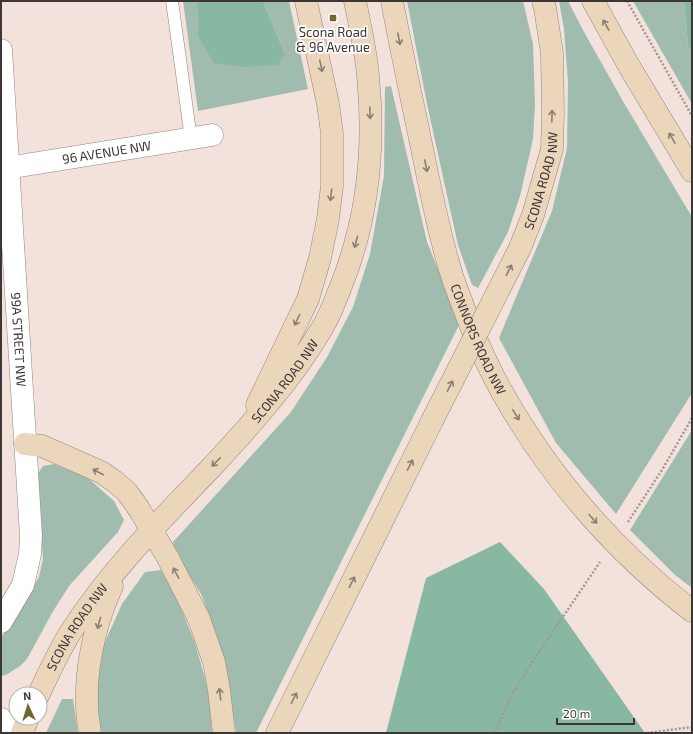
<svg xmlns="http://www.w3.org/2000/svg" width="693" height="734" font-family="'Exo 2',sans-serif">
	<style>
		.green { fill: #a0bcae }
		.forest { fill: #89b8a2 }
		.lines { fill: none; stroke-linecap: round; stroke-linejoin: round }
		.service-casing { stroke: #93857e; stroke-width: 13 }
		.minor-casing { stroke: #93857e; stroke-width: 23 }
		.secondary-casing { stroke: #93857e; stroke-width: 23 }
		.path { stroke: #a39793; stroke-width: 2.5; stroke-dasharray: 2 2; stroke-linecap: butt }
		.service { stroke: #fff; stroke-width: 12 }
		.minor { stroke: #fff; stroke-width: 22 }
		.secondary { stroke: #ecd6bb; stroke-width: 22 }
		.secondary-bridge-casing { stroke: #93857e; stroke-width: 23; stroke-linecap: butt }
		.secondary-bridge { stroke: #ecd6bb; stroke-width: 22 }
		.oneway { stroke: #8b7e71 }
		.poi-dot { fill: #726633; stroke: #fff; stroke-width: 1.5 }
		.labels { text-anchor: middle; stroke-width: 3.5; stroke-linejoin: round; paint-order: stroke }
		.poi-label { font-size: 13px; fill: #3c3634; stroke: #fff }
		.street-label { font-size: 13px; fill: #3c3634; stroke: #fff }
	</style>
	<rect width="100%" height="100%" fill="#f2e2db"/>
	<!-- green -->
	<g class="green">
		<polygon points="183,1 197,1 198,36 285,54 263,1 289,1 308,89 198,111"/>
		<polygon points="407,1 523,1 533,44 535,103 533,139 520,196 508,232 478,288 472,285 458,245 427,104"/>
		<polygon points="559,1 568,1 584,32 624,103 692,217 692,393 616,514 556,443 499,338 552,211 567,148 568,82 564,29"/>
		<polygon points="633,1 684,1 688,46 692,53 692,104"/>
		<polygon points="391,86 427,242 460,323 256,733 236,733 229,685 217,636 201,594 176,554 173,542 291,412 327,357 353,307 370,254 384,176 385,87"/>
		<polygon points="692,430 692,588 675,575 630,530"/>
		<polygon points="54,464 88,478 114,501 124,520 118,532 69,586 52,613 27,659 20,666 6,675 1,676 1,638 39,577 43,559 37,475 43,466"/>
		<polygon points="161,570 179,603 195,643 208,689 212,733 99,733 96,688 104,644 122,604 145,572"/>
		<polygon points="62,699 73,699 78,733 46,733"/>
	</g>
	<!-- forest -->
	<g class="forest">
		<polygon points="197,1 263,1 285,54 278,65 243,67 214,63 198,36"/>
		<polygon points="684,1 692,1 692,53 688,46"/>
		<polygon points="500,542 544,589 645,733 386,733 426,578"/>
	</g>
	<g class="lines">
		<!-- service casing -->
		<g class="service-casing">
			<polyline id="service" points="172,1 191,139"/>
		</g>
		<!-- minor casing -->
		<g class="minor-casing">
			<g id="minor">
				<path id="s1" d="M1,50L31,536L30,554L23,585L1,622"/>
				<path id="s2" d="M1,169L212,135"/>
				<polyline points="1,719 15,733"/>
			</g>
		</g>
		<!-- secondary casing -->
		<g class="secondary-casing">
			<g id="secondary">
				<path id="s3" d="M392,1C402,55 414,109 425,163C433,202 441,241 453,279C467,317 482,357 502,392C549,476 615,552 692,611"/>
				<polyline points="593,1 629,66 692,171"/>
				<path id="s4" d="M520,248L533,215L552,149L553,113L552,53L545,8L543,1"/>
				<polyline points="257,405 308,299 320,258 328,219 332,186 332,133 328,104 306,1"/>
				<polyline points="25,444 42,446 101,472 114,481 127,492 139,509 168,558 199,619 214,662 219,690 224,733"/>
				<path id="s5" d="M39,694C49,672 59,650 72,630C110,571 160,521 208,471C249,427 290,382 321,330C330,316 335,301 341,286C368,219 375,147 368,76C366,51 360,26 355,1"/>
				<polyline points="22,733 28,718"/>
				<path d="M90,733C81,685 92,630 112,586"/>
				<polyline points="277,733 432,421"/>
			</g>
		</g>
		<!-- path -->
		<g class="path">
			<polyline points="627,1 692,116"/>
			<polyline points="628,522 662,470 692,418"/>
			<polyline points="494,733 513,693 531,664 600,562"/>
			<polyline points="647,733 692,727"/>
		</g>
		<!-- service -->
		<use href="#service" class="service"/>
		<!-- minor -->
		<use href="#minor" class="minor"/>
		<!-- secondary -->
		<use href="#secondary" class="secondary"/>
		<!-- secondary-bridge casing -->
		<g class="secondary-bridge-casing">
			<polyline id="secondary-bridge" points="432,421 520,248"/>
		</g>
		<!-- secondary-bridge -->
		<use href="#secondary-bridge" class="secondary-bridge"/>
	</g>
	<!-- one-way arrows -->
	<defs><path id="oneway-shaft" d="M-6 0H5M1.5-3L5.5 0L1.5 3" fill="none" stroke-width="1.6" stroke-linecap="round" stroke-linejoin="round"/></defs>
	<g class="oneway">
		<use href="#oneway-shaft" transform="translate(606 25) rotate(-119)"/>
		<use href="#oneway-shaft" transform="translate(399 39) rotate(79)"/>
		<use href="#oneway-shaft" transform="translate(321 66) rotate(78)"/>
		<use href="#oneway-shaft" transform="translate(370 113) rotate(88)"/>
		<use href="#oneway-shaft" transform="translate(552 116) rotate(-89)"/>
		<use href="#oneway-shaft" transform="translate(672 138) rotate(-120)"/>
		<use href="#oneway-shaft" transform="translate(426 166) rotate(78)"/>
		<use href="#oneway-shaft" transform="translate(331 195) rotate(97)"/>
		<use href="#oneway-shaft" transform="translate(356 242) rotate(105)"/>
		<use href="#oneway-shaft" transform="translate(509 270) rotate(-63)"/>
		<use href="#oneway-shaft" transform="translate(297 320) rotate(116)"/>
		<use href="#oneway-shaft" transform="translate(450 386) rotate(-63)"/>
		<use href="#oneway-shaft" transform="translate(516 415) rotate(58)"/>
		<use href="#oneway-shaft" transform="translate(216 462) rotate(134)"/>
		<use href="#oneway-shaft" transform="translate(410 465) rotate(-63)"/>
		<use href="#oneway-shaft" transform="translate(98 472) rotate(-153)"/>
		<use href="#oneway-shaft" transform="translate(593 519) rotate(48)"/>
		<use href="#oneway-shaft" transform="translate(176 573) rotate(-118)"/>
		<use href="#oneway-shaft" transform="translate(352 582) rotate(-63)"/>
		<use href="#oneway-shaft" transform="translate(99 623) rotate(105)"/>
		<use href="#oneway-shaft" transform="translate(220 694) rotate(-97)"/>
		<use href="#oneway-shaft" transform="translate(294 698) rotate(-63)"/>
	</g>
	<!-- markers -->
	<rect class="poi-dot" x="329" y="14" width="8" height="8" rx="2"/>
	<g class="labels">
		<!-- poi labels -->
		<g class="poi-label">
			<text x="333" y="37">Scona Road<tspan x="333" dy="15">&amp; 96 Avenue</tspan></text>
		</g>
		<!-- street labels -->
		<g class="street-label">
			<text dy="5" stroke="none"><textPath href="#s2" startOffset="107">96 AVENUE NW</textPath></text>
			<text dy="5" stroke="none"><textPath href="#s4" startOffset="71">SCONA ROAD NW</textPath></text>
			<text dy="5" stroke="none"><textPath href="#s3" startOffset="350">CONNORS ROAD NW</textPath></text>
			<text dy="5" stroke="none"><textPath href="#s1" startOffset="290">99A STREET NW</textPath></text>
			<text dy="5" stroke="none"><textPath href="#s5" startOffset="400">SCONA ROAD NW</textPath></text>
			<text dy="5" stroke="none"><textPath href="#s5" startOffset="77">SCONA ROAD NW</textPath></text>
		</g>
	</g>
	<!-- border -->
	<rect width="693" height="734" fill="none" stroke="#3c3634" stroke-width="4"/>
	<!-- north arrow -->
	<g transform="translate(28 706) rotate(356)"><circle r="19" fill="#ffffff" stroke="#b1afae"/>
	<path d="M0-3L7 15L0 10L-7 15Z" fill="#726633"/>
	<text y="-6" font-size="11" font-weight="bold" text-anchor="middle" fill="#3c3634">N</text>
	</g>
	<!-- scale -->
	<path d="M557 718v6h77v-6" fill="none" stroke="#3c3634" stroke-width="2"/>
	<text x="563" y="718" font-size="12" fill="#3c3634" stroke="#ffffff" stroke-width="3" paint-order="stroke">20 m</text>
</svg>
